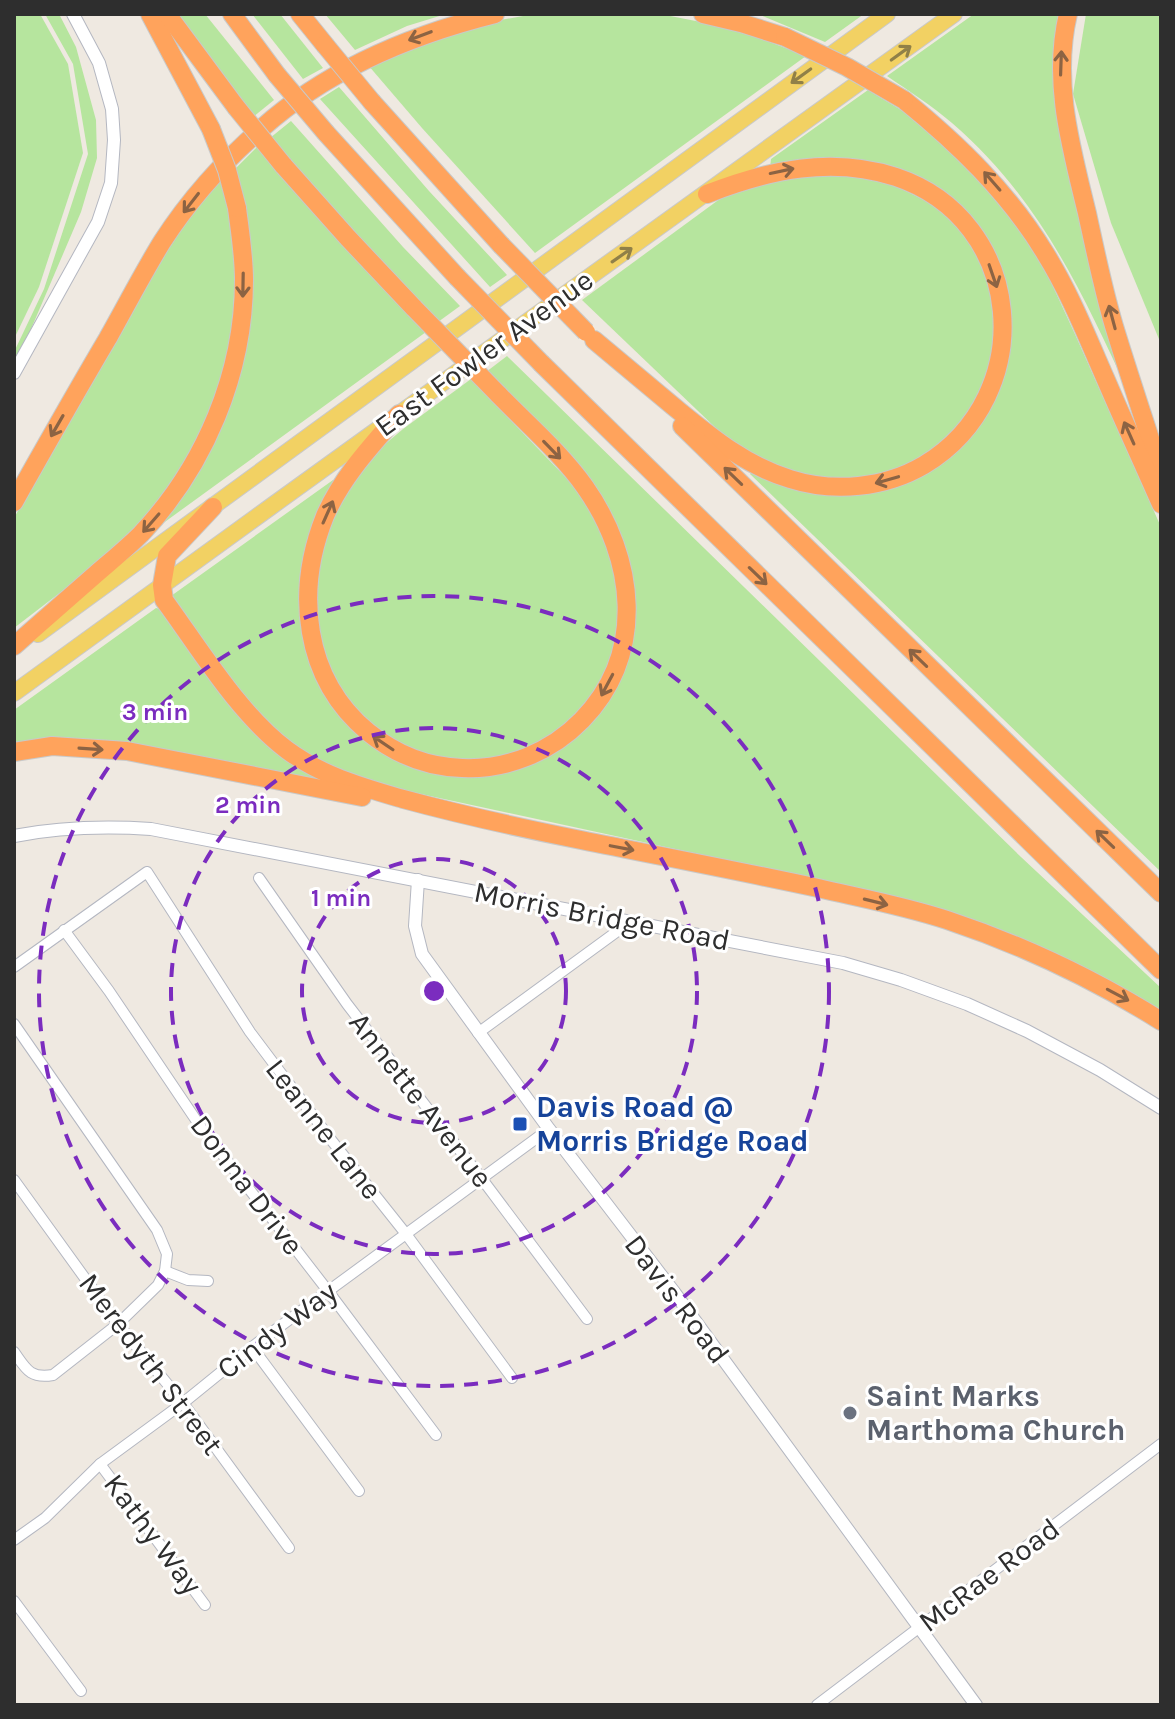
<svg xmlns="http://www.w3.org/2000/svg" width="1175" height="1719" font-family="Karla,sans-serif">
	<style>
		.green { fill: #b6e59e }
		.lines { fill: none; stroke-linecap: round; stroke-linejoin: round }
		.minor-casing { stroke: #b4b7c1; stroke-width: 12 }
		.tertiary-casing { stroke: #b4b7c1; stroke-width: 14 }
		.primary-casing { stroke: #c9c9c9; stroke-width: 18 }
		.motorway-casing { stroke: #c9c9c9; stroke-width: 20 }
		.minor { stroke: #fff; stroke-width: 10 }
		.tertiary { stroke: #fff; stroke-width: 12 }
		.primary { stroke: #f2d163; stroke-width: 16 }
		.motorway { stroke: #ffa35c; stroke-width: 18 }
		.motorway-bridge-casing { stroke: #c9c9c9; stroke-width: 20; stroke-linecap: butt }
		.motorway-bridge { stroke: #ffa35c; stroke-width: 18 }
		.oneway { stroke: #8c6343 }
		.oneway2 { stroke: #908048 }
		.ring { fill: none; stroke: #7b2cbf; stroke-width: 4; stroke-dasharray: 14 10 }
		.transit-dot { fill: #1a4fb4; stroke: #fff; stroke-width: 3 }
		.worship-dot { fill: #6b7280; stroke: #fff; stroke-width: 3 }
		.labels { text-anchor: middle; stroke-width: 6; stroke-linejoin: round; paint-order: stroke }
		.street-label { font-size: 30px; fill: #2e2e2e; stroke: #fff }
		.transit-label { font-size: 30px; font-weight: bold; fill: #164399; stroke: #fff; text-anchor: start }
		.worship-label { font-size: 30px; font-weight: bold; fill: #5b616d; stroke: #fff; text-anchor: start }
		.centre { fill: #7b2cbf; stroke: #fff; stroke-width: 4 }
		.ring-label { font-size: 24px; text-anchor: middle; font-weight: bold; fill: #7b2cbf; stroke: #fff; stroke-width: 6; stroke-linejoin: round; paint-order: stroke }
	</style>
	<rect width="100%" height="100%" fill="#efe9e1"/>
	<!-- green -->
	<g class="green">
		<polygon points="14,14 40,14 68,64 83,153 39,287 14,339"/>
		<polygon points="45,14 59,14 76,47 96,120 97,158 81,212 31,329 14,360 14,352 44,289 88,154 73,64"/>
		<polygon points="173,14 205,14 274,100 253,117"/>
		<polygon points="252,14 280,14 323,68 303,79"/>
		<polygon points="325,14 446,14 407,26 355,50"/>
		<polygon points="534,14 660,14 706,23 754,36 806,56 535,253 422,128 368,65 490,22"/>
		<polygon points="758,14 864,14 825,42"/>
		<path d="M974,14H1064L1056,54L1128,391C1081,290 1039,198 952,123C932,106 909,91 887,76Z"/>
		<polygon points="1086,14 1161,14 1161,344 1111,223 1073,94"/>
		<polygon points="339,87 429,191 507,275 490,287 320,99"/>
		<polygon points="868,90 911,116 937,135 1006,210 1027,240 1050,280 1074,332 1161,527 1161,872 750,474 754,470 778,480 906,479 996,390 998,270 912,178 770,169 771,159"/>
		<polygon points="291,121 403,247 460,306 438,322 358,235 341,225 270,138"/>
		<polygon points="257,147 426,332 162,524 159,522 240,365 234,170"/>
		<polygon points="777,175 876,176 944,210 986,264 999,331 984,395 933,454 876,479 808,478 743,454 582,300 717,201 729,194"/>
		<polygon points="221,178 229,208 234,259 235,279 233,314 230,341 219,387 203,433 158,505 100,562 14,628 14,518 153,271 185,222"/>
		<polygon points="507,356 1021,857 1161,988 1161,1011 842,885 379,785 326,768 264,725 171,596 333,480 336,484 309,544 327,696 430,769 555,747 628,647 617,537 486,372"/>
		<polygon points="471,379 574,486 584,499 610,548 621,612 612,662 587,705 554,736 507,757 458,762 406,751 359,718 325,669 312,601 330,516 371,456 403,429"/>
		<polygon points="156,608 160,609 241,715 322,778 321,784 14,744 14,710"/>
	</g>
	<g class="lines">
		<!-- minor casing -->
		<g class="minor-casing">
			<g id="minor">
				<polyline points="259,878 347,1004 482,1179 587,1319"/>
				<polyline points="64,930 109,991 198,1123 328,1291 436,1435"/>
				<polyline points="14,967 147,872 250,1032 332,1141 406,1234 512,1378"/>
				<path d="M14,1024L157,1230L167,1254L165,1271L158,1285L118,1324L53,1375C30,1379 26,1369 14,1352"/>
				<polyline points="478,1033 630,922"/>
				<polyline points="14,1180 118,1324 183,1403 289,1548"/>
				<polyline points="165,1271 188,1280 208,1281"/>
				<polyline points="252,1347 359,1491"/>
				<polyline points="100,1464 205,1605"/>
				<polyline points="14,1540 45,1518 100,1464 183,1403 252,1347 549,1129"/>
				<polyline points="14,1601 81,1691"/>
				<polyline points="817,1705 1161,1444"/>
			</g>
		</g>
		<!-- tertiary casing -->
		<g class="tertiary-casing">
			<g id="tertiary">
				<polyline points="14,373 98,222 111,183 114,140 112,109 99,63 73,14"/>
				<path d="M14,836C61,827 104,826 151,829L843,963L901,980L967,1004L1027,1031L1100,1070L1161,1108"/>
				<polyline points="418,880 415,926 422,954 549,1129 674,1292 976,1705"/>
			</g>
		</g>
		<!-- primary casing -->
		<g class="primary-casing">
			<g id="primary">
				<polyline points="38,634 887,14"/>
				<path d="M14,693C326,465 641,242 954,14"/>
			</g>
		</g>
		<!-- motorway casing -->
		<g class="motorway-casing">
			<g id="motorway">
				<polyline points="150,14 211,129"/>
				<polyline points="167,14 236,107"/>
				<polyline points="232,14 277,75"/>
				<polyline points="300,14 325,45"/>
				<polyline points="703,14 741,23 785,37"/>
				<path d="M1068,14C1052,82 1071,147 1087,213C1095,250 1103,289 1114,326C1129,375 1145,423 1161,472"/>
				<path d="M904,100C958,144 1008,192 1045,253C1070,293 1087,337 1106,380C1124,422 1143,463 1161,504"/>
				<polyline points="372,102 501,245"/>
				<polyline points="326,133 457,277"/>
				<polyline points="283,165 348,238 414,308"/>
				<path d="M594,340C620,362 647,384 673,406C710,436 744,465 790,479C834,493 885,488 924,465C1040,395 1025,220 896,177C832,156 768,170 707,194"/>
				<polyline points="542,364 1161,970"/>
				<path d="M399,414C371,446 342,477 325,516C295,591 303,678 368,732C395,754 427,767 462,768C507,770 551,752 582,720C647,653 635,558 585,487C561,453 527,424 498,394"/>
				<polyline points="682,426 1161,893"/>
				<path d="M14,502C45,447 76,392 108,338C126,306 143,273 162,242C189,200 224,161 262,128C327,70 411,35 495,14"/>
				<path d="M213,507L167,556L162,585L164,600C200,649 238,713 287,750C322,776 362,787 403,799C462,815 521,828 581,840C660,856 739,871 818,888C861,898 905,906 947,920C1022,945 1094,979 1161,1021"/>
				<path d="M14,646C41,622 69,598 96,574C111,561 127,548 141,534C205,466 244,373 244,280C244,256 240,232 237,208"/>
				<polyline points="14,752 52,746 127,751 362,797"/>
			</g>
		</g>
		<!-- minor -->
		<use href="#minor" class="minor"/>
		<!-- tertiary -->
		<use href="#tertiary" class="tertiary"/>
		<!-- primary -->
		<use href="#primary" class="primary"/>
		<!-- motorway -->
		<use href="#motorway" class="motorway"/>
		<!-- motorway-bridge casing -->
		<g class="motorway-bridge-casing">
			<g id="motorway-bridge">
				<polyline points="785,37 847,67 904,100"/>
				<polyline points="325,45 372,102"/>
				<polyline points="277,75 326,133"/>
				<polyline points="236,107 283,165"/>
				<polyline points="211,129 227,170 237,208"/>
				<polyline points="501,245 586,332"/>
				<polyline points="457,277 542,364"/>
				<polyline points="414,308 498,394"/>
			</g>
		</g>
		<!-- motorway-bridge -->
		<use href="#motorway-bridge" class="motorway-bridge"/>
	</g>
	<!-- one-way arrows -->
	<defs><path id="oneway-shaft" d="M-6 0H5M1.5-3L5.5 0L1.5 3" fill="none" stroke-width="1.6" stroke-linecap="round" stroke-linejoin="round" transform="scale(2)"/></defs>
	<g class="oneway">
		<use href="#oneway-shaft" transform="translate(420 36) rotate(159)"/>
		<use href="#oneway-shaft" transform="translate(1061 63) rotate(-88)"/>
		<use href="#oneway-shaft" transform="translate(782 171) rotate(-12)"/>
		<use href="#oneway-shaft" transform="translate(992 181) rotate(-131)"/>
		<use href="#oneway-shaft" transform="translate(191 203) rotate(128)"/>
		<use href="#oneway-shaft" transform="translate(993 276) rotate(71)"/>
		<use href="#oneway-shaft" transform="translate(243 285) rotate(91)"/>
		<use href="#oneway-shaft" transform="translate(1112 317) rotate(-105)"/>
		<use href="#oneway-shaft" transform="translate(57 426) rotate(120)"/>
		<use href="#oneway-shaft" transform="translate(1129 433) rotate(-114)"/>
		<use href="#oneway-shaft" transform="translate(552 450) rotate(46)"/>
		<use href="#oneway-shaft" transform="translate(733 476) rotate(-136)"/>
		<use href="#oneway-shaft" transform="translate(887 480) rotate(164)"/>
		<use href="#oneway-shaft" transform="translate(328 512) rotate(-66)"/>
		<use href="#oneway-shaft" transform="translate(151 523) rotate(131)"/>
		<use href="#oneway-shaft" transform="translate(758 576) rotate(44)"/>
		<use href="#oneway-shaft" transform="translate(918 658) rotate(-136)"/>
		<use href="#oneway-shaft" transform="translate(607 685) rotate(118)"/>
		<use href="#oneway-shaft" transform="translate(383 743) rotate(-146)"/>
		<use href="#oneway-shaft" transform="translate(91 749) rotate(4)"/>
		<use href="#oneway-shaft" transform="translate(1105 839) rotate(-136)"/>
		<use href="#oneway-shaft" transform="translate(622 848) rotate(11)"/>
		<use href="#oneway-shaft" transform="translate(876 902) rotate(14)"/>
		<use href="#oneway-shaft" transform="translate(1118 995) rotate(28)"/>
	</g>
	<g class="oneway2">
		<use href="#oneway-shaft" transform="translate(901 53) rotate(-36)"/>
		<use href="#oneway-shaft" transform="translate(801 76) rotate(144)"/>
		<use href="#oneway-shaft" transform="translate(622 255) rotate(-35)"/>
	</g>
	<!-- distance rings -->
	<g class="ring">
		<circle cx="434" cy="991" r="132"/>
		<circle cx="434" cy="991" r="263"/>
		<circle cx="434" cy="991" r="395"/>
	</g>
	<!-- markers -->
	<rect class="transit-dot" x="512" y="1116" width="16" height="16" rx="4"/>
	<circle class="worship-dot" cx="850" cy="1413" r="8"/>
	<g class="labels">
		<!-- street labels -->
		<g class="street-label">
			<text transform="translate(484 353) rotate(-36)" y="10">East Fowler Avenue</text>
			<text transform="translate(602 916) rotate(11)" y="10">Morris Bridge Road</text>
			<text transform="translate(421 1100) rotate(52)" y="10">Annette Avenue</text>
			<text transform="translate(324 1129) rotate(52)" y="10">Leanne Lane</text>
			<text transform="translate(247 1185) rotate(53)" y="10">Donna Drive</text>
			<text transform="translate(677 1299) rotate(53)" y="10">Davis Road</text>
			<text transform="translate(277 1330) rotate(-37)" y="10">Cindy Way</text>
			<text transform="translate(151 1364) rotate(53)" y="10">Meredyth Street</text>
			<text transform="translate(153 1534) rotate(53)" y="10">Kathy Way</text>
			<text transform="translate(989 1575) rotate(-37)" y="10">McRae Road</text>
		</g>
		<!-- transit labels -->
		<g class="transit-label">
			<text x="536" y="1117">Davis Road @<tspan x="536" dy="34">Morris Bridge Road</tspan></text>
		</g>
		<!-- worship labels -->
		<g class="worship-label">
			<text x="866" y="1406">Saint Marks<tspan x="866" dy="34">Marthoma Church</tspan></text>
		</g>
	</g>
	<circle cx="434" cy="991" r="12" class="centre"/>
	<g class="ring-label">
		<text x="155" y="720">3 min</text>
		<text x="248" y="813">2 min</text>
		<text x="341" y="906">1 min</text>
	</g>
	<!-- border -->
	<rect width="1175" height="1719" fill="none" stroke="#2e2e2e" stroke-width="32"/>
</svg>
